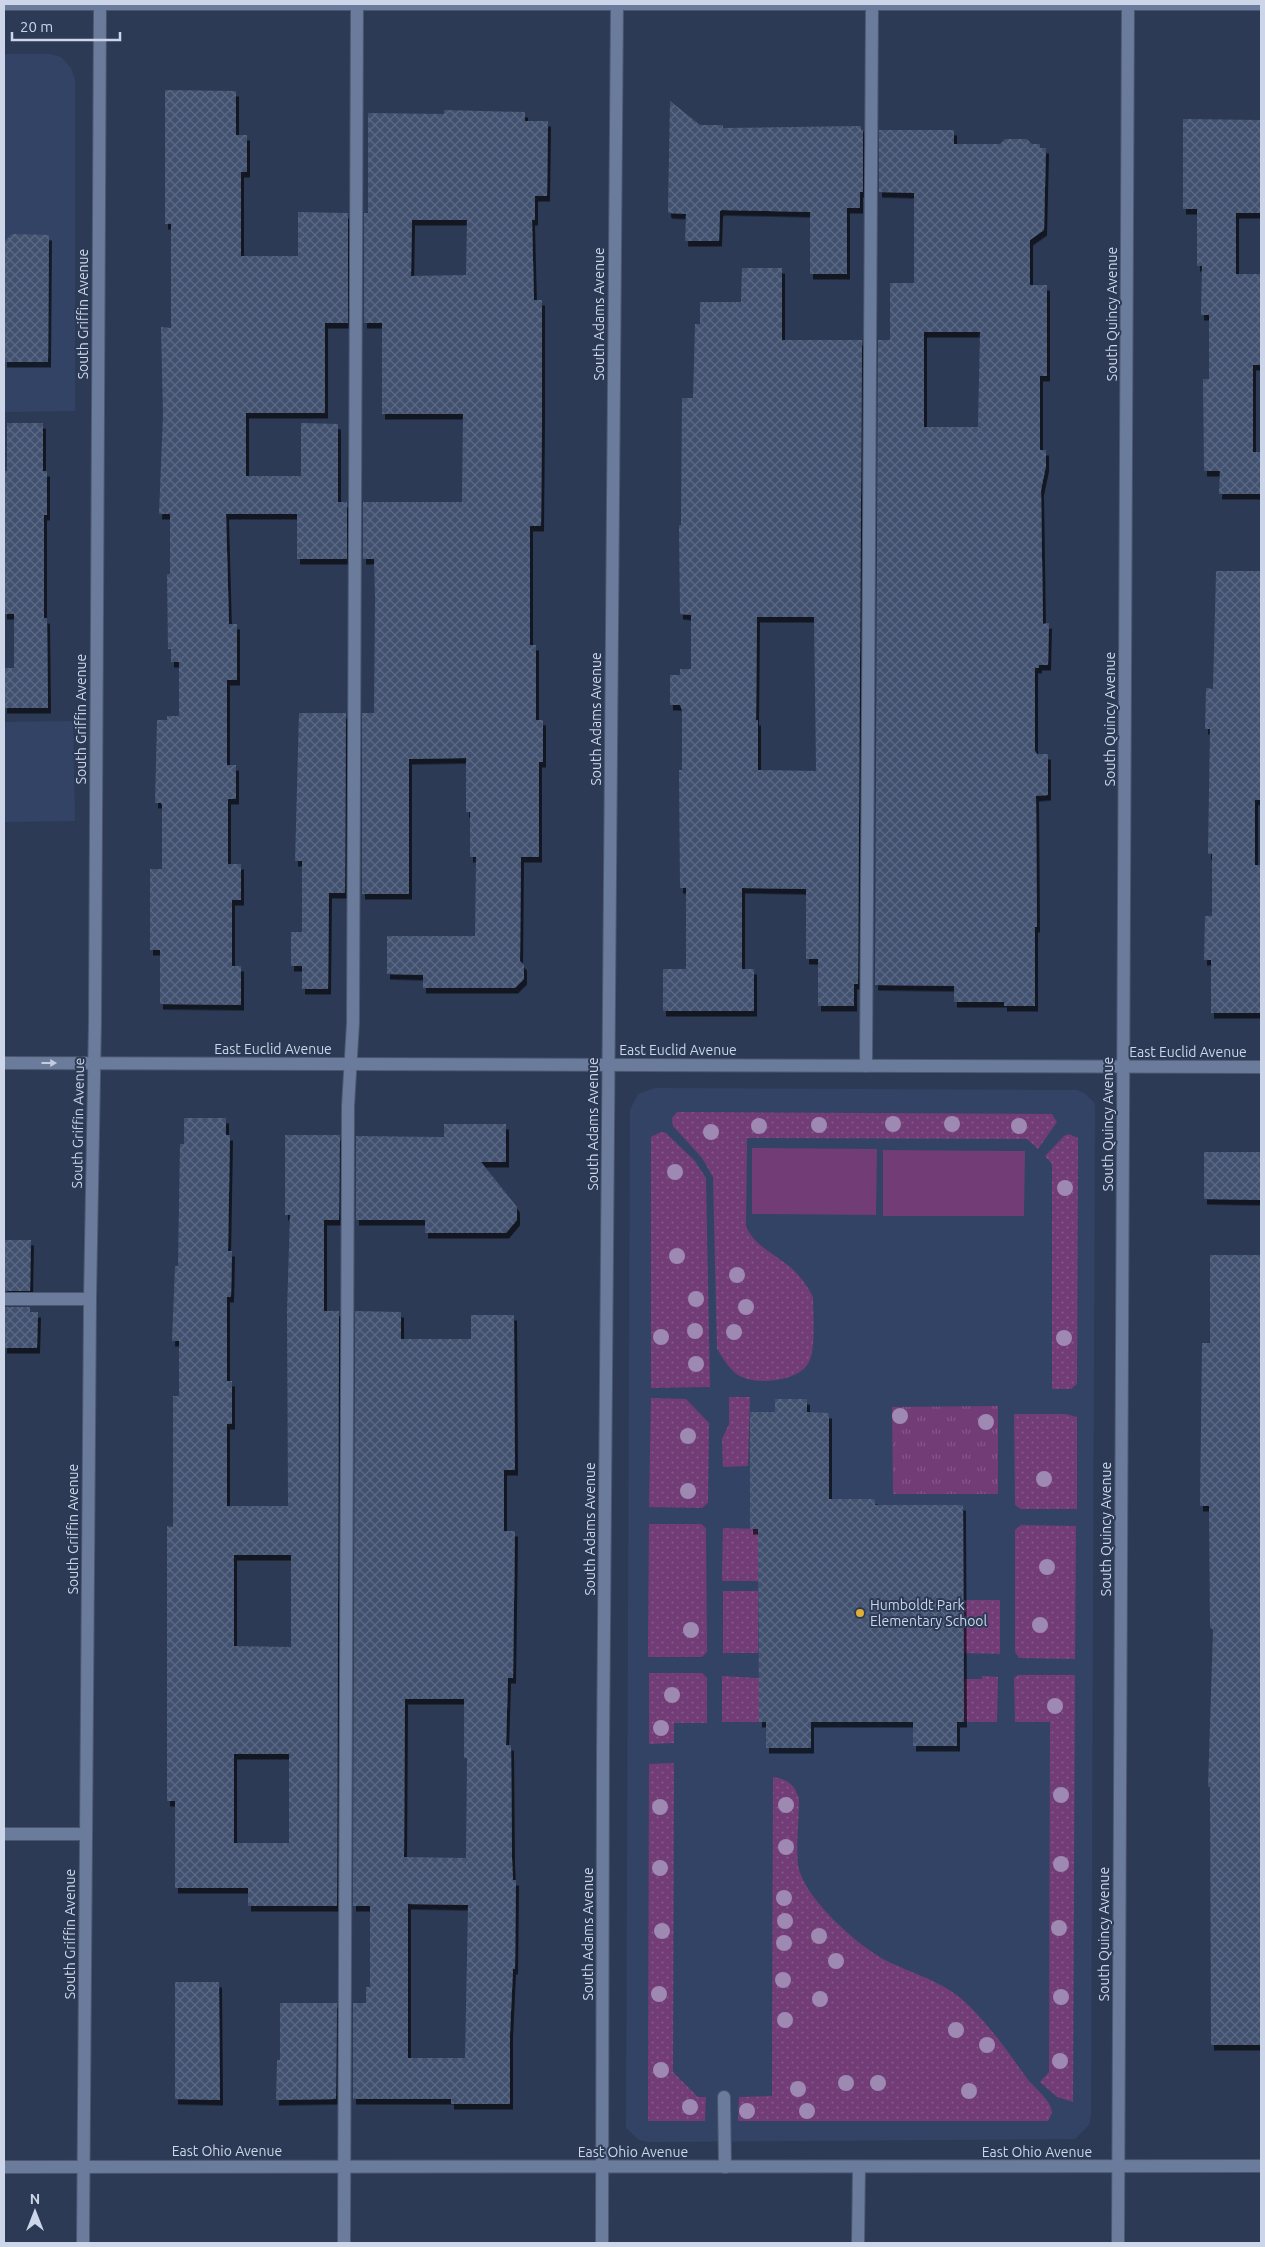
<svg xmlns="http://www.w3.org/2000/svg" width="1265" height="2247" font-family="Ubuntu,sans-serif">
	<style>
		.built { fill: #324365 }
		.grass { fill: url(#grass-dots) }
		.park { fill: url(#park-tufts) }
		.pitch { fill: #723c76 }
		.building { fill: url(#building-cross-hatch); fill-rule: evenodd; filter: url(#shadow) }
		.lines { fill: none; stroke-linecap: round; stroke-linejoin: round }
		.lane-casing { stroke: #4c576f; stroke-width: 14 }
		.street-casing { stroke: #4c576f; stroke-width: 14 }
		.secondary-casing { stroke: #4c576f; stroke-width: 14 }
		.lane { stroke: #6b7b9b; stroke-width: 12 }
		.street { stroke: #6b7b9b; stroke-width: 12 }
		.secondary { stroke: #6b7b9b; stroke-width: 12 }
		.tree { fill: #9e89b3 }
		.oneway { fill: #c3cde0 }
		.poi-dot { fill: #e2ae34; stroke: #2c3a56; stroke-width: 2 }
		.labels { text-anchor: middle; stroke-width: 4; stroke-linejoin: round; paint-order: stroke }
		.street-label { font-size: 14px; fill: #cdd6e8; stroke: #2c3a56 }
		.poi-label { font-size: 14px; fill: #cdd6e8; stroke: #2c3a56; text-anchor: start }
	</style>
	<defs>
		<pattern id="grass-dots" width="8" height="8" patternUnits="userSpaceOnUse" patternTransform="scale(1.25)"><rect width="8" height="8" fill="#723c76"/><path d="M2 2h.1M6 6h.1" fill="none" stroke="#85578a" stroke-width="1.8" stroke-linecap="round"/></pattern>
		<pattern id="park-tufts" width="24" height="20" patternUnits="userSpaceOnUse" patternTransform="scale(1.25)"><rect width="24" height="20" fill="#723c76"/><path d="M3 7l-1-3M5 7V3M7 7l1-3M15 17l-1-3M17 17v-4M19 17l1-3" fill="none" stroke="#85578a"/></pattern>
		<pattern id="building-cross-hatch" width="8" height="8" patternUnits="userSpaceOnUse" patternTransform="scale(1.25)"><rect width="8" height="8" fill="#42516f"/><path d="M0 0l8 8M0 8l8-8" fill="none" stroke="#5c6984"/></pattern>
		<filter id="shadow"><feDropShadow dx="3" dy="5.5" stdDeviation="0" flood-color="#0009"/></filter>
	</defs>
	<rect width="100%" height="100%" fill="#2c3a56"/>
	<!-- built -->
	<g class="built">
		<polygon points="4,54 50,54 61,57 71,68 75,80 75,411 4,412"/>
		<polygon points="73,721 75,821 4,822 4,722"/>
		<polygon points="655,1088 1077,1090 1084,1093 1094,1102 1095,1107 1091,2116 1089,2125 1075,2139 648,2142 639,2140 626,2128 630,1110 638,1094"/>
	</g>
	<!-- grass -->
	<g class="grass">
		<path d="M677,1112L1052,1114L1057,1122L1038,1149L1027,1139L747,1138L746,1226C753,1244 771,1252 785,1263C797,1272 807,1284 813,1297C813,1314 816,1347 809,1362C800,1381 760,1385 742,1377C731,1373 723,1358 717,1349L713,1177L702,1158L673,1126L672,1118Z"/>
		<polygon points="661,1132 666,1133 695,1161 706,1178 710,1387 651,1388 651,1137"/>
		<polygon points="1069,1134 1078,1138 1077,1384 1071,1389 1052,1389 1052,1164 1045,1156 1064,1136"/>
		<polygon points="729,1397 750,1397 748,1466 723,1467 722,1439 729,1424"/>
		<polygon points="651,1398 686,1399 709,1423 708,1503 702,1508 649,1507"/>
		<polygon points="1014,1414 1065,1414 1077,1417 1077,1509 1021,1509 1015,1505"/>
		<polygon points="649,1524 701,1524 706,1528 707,1652 702,1657 648,1657"/>
		<polygon points="1021,1525 1076,1526 1075,1659 1019,1658 1015,1652 1015,1530"/>
		<polygon points="723,1528 758,1529 758,1581 722,1581"/>
		<rect x="723" y="1591" width="35" height="62"/>
		<polygon points="963,1600 1000,1600 1000,1654 963,1653"/>
		<polygon points="649,1673 702,1673 707,1678 707,1723 674,1723 674,1743 649,1744"/>
		<polygon points="1018,1675 1075,1675 1073,2102 1057,2097 1040,2082 1049,2072 1050,1722 1015,1722 1014,1678"/>
		<polygon points="722,1676 759,1678 759,1722 722,1722"/>
		<polygon points="982,1676 998,1677 997,1722 964,1722 964,1679 982,1679"/>
		<polygon points="674,1763 673,2072 698,2097 706,2097 705,2121 648,2121 649,1764"/>
		<path d="M773,1777C788,1779 795,1785 799,1799C799,1820 796,1843 798,1864C802,1897 860,1948 889,1962C910,1972 931,1978 951,1991C978,2009 1007,2050 1026,2077C1033,2087 1052,2100 1052,2113L1048,2121H738L739,2097L772,2096Z"/>
	</g>
	<!-- park -->
	<polygon class="park" points="998,1406 998,1494 893,1494 892,1407"/>
	<!-- pitch -->
	<g class="pitch">
		<polygon points="752,1148 877,1149 876,1215 752,1214"/>
		<polygon points="883,1150 1025,1151 1024,1216 883,1216"/>
	</g>
	<!-- building -->
	<g class="building">
		<polygon points="165,90 236,91 236,135 247,135 247,172 241,172 241,256 298,256 298,212 348,213 348,323 325,323 325,413 246,413 246,476 301,476 301,423 338,424 338,502 347,502 347,559 297,559 297,514 226,514 229,624 237,624 237,680 227,680 227,765 236,765 236,799 228,799 228,864 241,864 241,900 232,900 232,966 241,966 241,1005 160,1004 160,950 150,950 150,869 162,869 162,805 161,803 155,803 157,720 167,720 167,716 179,716 179,662 171,662 171,649 168,649 167,574 170,574 170,514 159,514 163,415 161,327 171,328 171,224 165,224"/>
		<polygon points="670,101 700,125 723,125 723,128 861,126 861,130 863,130 863,192 860,192 860,208 847,208 847,274 810,274 810,212 722,210 720,211 719,241 685,241 686,214 669,213 668,211"/>
		<path d="M444,110L525,112V121H548L547,196H535V220H532L534,300H542V418L541,526H530V645H536V720H543V762H539V857H521L520,961L524,965V979L515,988H423V975L387,974V936H475L476,857H470V812H466V758L409,759V894H362V713H374L375,597L374,559H363V502H462L463,414H382V323H364V213H368V113L444,114ZM412,220H467L466,275L411,276Z"/>
		<polygon points="1183,119 1261,120 1261,213 1236,213 1236,274 1261,274 1261,365 1253,365 1253,452 1261,452 1261,494 1219,494 1220,471 1204,471 1203,379 1209,379 1209,315 1201,315 1202,266 1197,266 1197,209 1183,209"/>
		<path d="M879,130H954V144H1000L1005,139H1027L1032,144H1040V148H1046L1044,230L1030,240V285H1047V376H1040V450H1046V466L1041,490L1043,624L1049,623L1048,665H1039V668H1035V751L1037,754H1048V795L1036,796L1037,927H1035V1006H1004V1002H954V986L875,985L878,340H890V283H914V193L879,192ZM924,332H980L978,427H924Z"/>
		<polygon points="12,234 49,235 48,362 4,362 4,242"/>
		<path d="M742,268H782V340H862L858,984H854V1006H818V959H806V889L742,888V969H754V1011H663V969H686V888H680L679,770H682V710L680,705H670V675H680V669H691V615L680,614L679,525H681L682,398H693L695,324H700V302H741ZM757,617H814L816,771L758,770V720H756Z"/>
		<polygon points="7,423 43,423 43,471 47,471 47,515 44,515 44,618 47,618 48,708 4,708 4,668 14,668 14,614 4,614 4,471 7,471"/>
		<polygon points="1216,571 1261,571 1261,800 1255,800 1255,865 1261,865 1261,1013 1211,1013 1211,960 1204,960 1205,916 1212,916 1212,854 1208,854 1210,729 1205,729 1206,688 1213,689"/>
		<polygon points="299,713 346,713 345,893 329,893 328,989 302,989 302,966 291,966 291,932 302,932 302,861 295,861"/>
		<path d="M184,1118H226V1135H230L228,1251H232L231,1297H227V1381H232V1424H227V1506H288L287,1311L290,1215H285V1135H340L339,1220H324V1311H339L337,1906H248V1888H175V1801H167V1526L173,1527V1396H179V1341H172L175,1266H178L180,1144H184ZM234,1555H291V1647L234,1646ZM234,1754H289V1843H234Z"/>
		<polygon points="444,1124 506,1124 506,1162 481,1162 517,1207 517,1220 506,1233 425,1233 425,1220 356,1220 356,1136 444,1137"/>
		<polygon points="1204,1152 1261,1152 1261,1200 1204,1199"/>
		<polygon points="4,1240 31,1240 30,1291 4,1291"/>
		<polygon points="1210,1255 1261,1255 1261,2045 1211,2045 1210,1787 1208,1787 1213,1630 1210,1627 1209,1506 1200,1506 1202,1343 1210,1343"/>
		<polygon points="4,1307 30,1307 30,1312 38,1312 37,1348 4,1348"/>
		<path d="M355,1311L401,1312V1339H471V1315H514L515,1470H504V1531H515L513,1678H508L506,1745H511L512,1859L513,1880H516L515,1969H513L510,2033V2104H451V2099H353V2003H366V1987H370V1906H353ZM405,1699H464V1758H467L466,1858L404,1857ZM408,1904L468,1905L465,2058H408Z"/>
		<polygon points="775,1399 807,1399 807,1412 829,1413 829,1499 875,1499 875,1505 963,1505 964,1722 957,1722 957,1746 913,1746 913,1722 811,1722 811,1748 766,1748 766,1722 759,1722 758,1529 750,1529 750,1412 775,1412"/>
		<polygon points="175,1982 219,1982 220,2100 175,2099"/>
		<polygon points="280,2003 337,2003 336,2099 276,2100 277,2060 280,2060"/>
	</g>
	<g class="lines">
		<!-- lane casing -->
		<g class="lane-casing">
			<g id="lane">
				<polyline points="866,1066 872,4"/>
				<polyline points="4,1299 90,1299"/>
				<polyline points="4,1834 86,1834"/>
				<polyline points="724,2097 725,2167"/>
				<polyline points="344,2243 348,1106 353,1023 357,5"/>
				<polyline points="858,2243 859,2167"/>
			</g>
		</g>
		<!-- street casing -->
		<g class="street-casing">
			<g id="street">
				<polyline points="4,1063 1261,1067"/>
				<polyline points="4,2167 1261,2166"/>
				<polyline points="83,2243 90,1299 95,1022 100,4"/>
				<polyline points="602,2243 603,1752 617,4"/>
				<polyline points="1118,2243 1128,4"/>
			</g>
		</g>
		<!-- secondary casing -->
		<g class="secondary-casing">
			<polyline id="secondary" points="4,4 1261,4"/>
		</g>
		<!-- lane -->
		<use href="#lane" class="lane"/>
		<!-- street -->
		<use href="#street" class="street"/>
		<!-- secondary -->
		<use href="#secondary" class="secondary"/>
	</g>
	<!-- trees -->
	<g class="tree">
		<circle cx="893" cy="1124" r="8"/>
		<circle cx="952" cy="1124" r="8"/>
		<circle cx="819" cy="1125" r="8"/>
		<circle cx="759" cy="1126" r="8"/>
		<circle cx="1019" cy="1126" r="8"/>
		<circle cx="711" cy="1132" r="8"/>
		<circle cx="675" cy="1172" r="8"/>
		<circle cx="1065" cy="1188" r="8"/>
		<circle cx="677" cy="1256" r="8"/>
		<circle cx="737" cy="1275" r="8"/>
		<circle cx="696" cy="1299" r="8"/>
		<circle cx="746" cy="1307" r="8"/>
		<circle cx="695" cy="1331" r="8"/>
		<circle cx="734" cy="1332" r="8"/>
		<circle cx="661" cy="1337" r="8"/>
		<circle cx="1064" cy="1338" r="8"/>
		<circle cx="696" cy="1364" r="8"/>
		<circle cx="900" cy="1416" r="8"/>
		<circle cx="986" cy="1422" r="8"/>
		<circle cx="688" cy="1436" r="8"/>
		<circle cx="1044" cy="1479" r="8"/>
		<circle cx="688" cy="1491" r="8"/>
		<circle cx="1047" cy="1567" r="8"/>
		<circle cx="1040" cy="1625" r="8"/>
		<circle cx="691" cy="1630" r="8"/>
		<circle cx="672" cy="1695" r="8"/>
		<circle cx="1055" cy="1706" r="8"/>
		<circle cx="661" cy="1728" r="8"/>
		<circle cx="1061" cy="1795" r="8"/>
		<circle cx="786" cy="1805" r="8"/>
		<circle cx="660" cy="1807" r="8"/>
		<circle cx="786" cy="1847" r="8"/>
		<circle cx="1061" cy="1864" r="8"/>
		<circle cx="660" cy="1868" r="8"/>
		<circle cx="784" cy="1898" r="8"/>
		<circle cx="785" cy="1921" r="8"/>
		<circle cx="1059" cy="1928" r="8"/>
		<circle cx="662" cy="1931" r="8"/>
		<circle cx="819" cy="1936" r="8"/>
		<circle cx="784" cy="1943" r="8"/>
		<circle cx="836" cy="1961" r="8"/>
		<circle cx="783" cy="1980" r="8"/>
		<circle cx="659" cy="1994" r="8"/>
		<circle cx="1061" cy="1997" r="8"/>
		<circle cx="820" cy="1999" r="8"/>
		<circle cx="785" cy="2020" r="8"/>
		<circle cx="956" cy="2030" r="8"/>
		<circle cx="987" cy="2045" r="8"/>
		<circle cx="1060" cy="2061" r="8"/>
		<circle cx="661" cy="2070" r="8"/>
		<circle cx="846" cy="2083" r="8"/>
		<circle cx="878" cy="2083" r="8"/>
		<circle cx="798" cy="2089" r="8"/>
		<circle cx="969" cy="2091" r="8"/>
		<circle cx="690" cy="2107" r="8"/>
		<circle cx="747" cy="2111" r="8"/>
		<circle cx="807" cy="2111" r="8"/>
	</g>
	<!-- one-way arrows -->
	<defs><path id="oneway-solid" d="M-6-.8H1V-3.2L6.5 0L1 3.2V.8H-6Z" transform="scale(1.25)"/></defs>
	<use class="oneway" href="#oneway-solid" transform="translate(49 1063)"/>
	<!-- markers -->
	<circle class="poi-dot" cx="860" cy="1613" r="5"/>
	<g class="labels">
		<!-- street labels -->
		<g class="street-label">
			<text transform="translate(83 314) rotate(-90)" y="5">South Griffin Avenue</text>
			<text transform="translate(599 314) rotate(-90)" y="5">South Adams Avenue</text>
			<text transform="translate(1112 314) rotate(-90)" y="5">South Quincy Avenue</text>
			<text transform="translate(81 719) rotate(-90)" y="5">South Griffin Avenue</text>
			<text transform="translate(596 719) rotate(-90)" y="5">South Adams Avenue</text>
			<text transform="translate(1110 719) rotate(-90)" y="5">South Quincy Avenue</text>
			<text x="273" y="1054">East Euclid Avenue</text>
			<text x="678" y="1055">East Euclid Avenue</text>
			<text x="1188" y="1057">East Euclid Avenue</text>
			<text transform="translate(78 1123) rotate(-89)" y="5">South Griffin Avenue</text>
			<text transform="translate(593 1124) rotate(-90)" y="5">South Adams Avenue</text>
			<text transform="translate(1108 1124) rotate(-90)" y="5">South Quincy Avenue</text>
			<text transform="translate(73 1529) rotate(-90)" y="5">South Griffin Avenue</text>
			<text transform="translate(590 1529) rotate(-90)" y="5">South Adams Avenue</text>
			<text transform="translate(1106 1529) rotate(-90)" y="5">South Quincy Avenue</text>
			<text transform="translate(70 1934) rotate(-90)" y="5">South Griffin Avenue</text>
			<text transform="translate(588 1934) rotate(-90)" y="5">South Adams Avenue</text>
			<text transform="translate(1104 1934) rotate(-90)" y="5">South Quincy Avenue</text>
			<text x="227" y="2156">East Ohio Avenue</text>
			<text x="633" y="2157">East Ohio Avenue</text>
			<text x="1037" y="2157">East Ohio Avenue</text>
		</g>
		<!-- poi labels -->
		<g class="poi-label">
			<text x="870" y="1610">Humboldt Park<tspan x="870" dy="16">Elementary School</tspan></text>
		</g>
	</g>
	<!-- border -->
	<rect width="1265" height="2247" fill="none" stroke="#cdd6e8" stroke-width="10"/>
	<!-- north arrow -->
	<g transform="translate(35 2212)" stroke="#2c3a56" stroke-width="4" paint-order="stroke">
	<path d="M0-4L9 19L0 12L-9 19Z" fill="#cdd6e8"/>
	<text y="-8" font-size="14" font-weight="bold" text-anchor="middle" fill="#cdd6e8">N</text>
	</g>
	<!-- scale -->
	<path d="M12 32v8h108v-8" fill="none" stroke="#cdd6e8" stroke-width="2.5"/>
	<text x="20" y="32" font-size="15" fill="#cdd6e8" stroke="#2c3a56" stroke-width="4" paint-order="stroke">20 m</text>
</svg>
